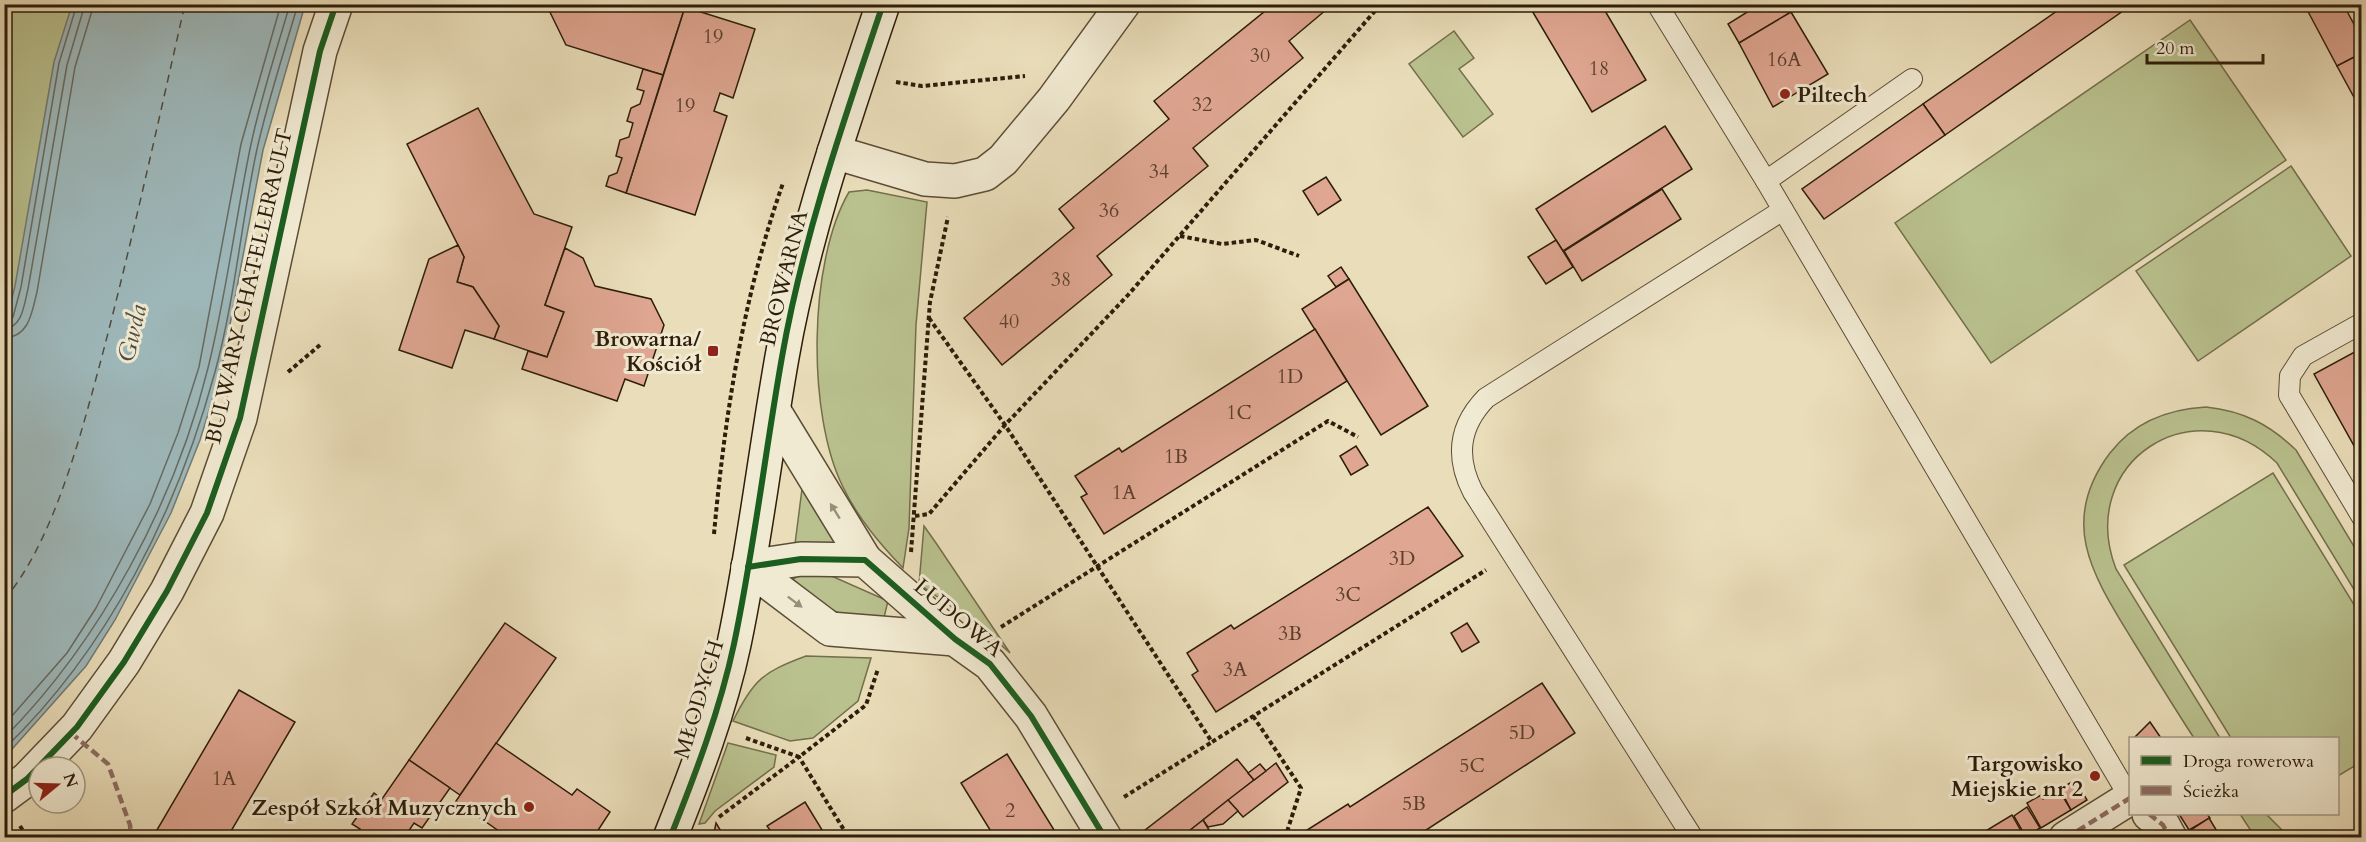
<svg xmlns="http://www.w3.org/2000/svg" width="2366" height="842" font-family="Cardo,serif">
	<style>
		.green { fill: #b9c18e; stroke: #736f4c; stroke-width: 1.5 }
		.water { fill: #9eb9bc; stroke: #717b75; stroke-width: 1.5 }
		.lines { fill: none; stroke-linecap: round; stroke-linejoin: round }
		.shore { stroke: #666b63; stroke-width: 1.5 }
		.ferry { stroke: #4f4c3f; stroke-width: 1.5; stroke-dasharray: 8 6; stroke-linecap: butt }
		.building { fill: #dfa691; stroke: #2d1d0a; stroke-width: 1.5 }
		.lane-casing { stroke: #5c4d36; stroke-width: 22 }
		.street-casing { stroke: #5c4d36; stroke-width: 36 }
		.secondary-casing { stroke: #2d1d0a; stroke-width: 36 }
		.path { stroke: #2d1d0a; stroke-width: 4; stroke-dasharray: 4.5 3; stroke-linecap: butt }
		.lane { stroke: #f1ead2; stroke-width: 20 }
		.street { stroke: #f1ead2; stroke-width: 33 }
		.secondary { stroke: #f1ead2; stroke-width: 33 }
		.quiet { stroke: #8d6e63; stroke-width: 4.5; stroke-dasharray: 9 4.5; stroke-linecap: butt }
		.cycleway-casing { stroke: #f1ead2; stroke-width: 10 }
		.cycleway { stroke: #1b5e20; stroke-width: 6 }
		.oneway { fill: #998e78 }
		.poi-dot { fill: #8f2418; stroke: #f1ead2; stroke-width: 2 }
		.labels { text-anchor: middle; stroke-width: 6; stroke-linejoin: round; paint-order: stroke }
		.number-label { font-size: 20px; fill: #5a3f2c }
		.poi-label { font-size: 22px; font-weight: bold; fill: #2d1d0a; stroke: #f1ead2; text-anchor: end }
		.street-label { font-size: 22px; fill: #2d1d0a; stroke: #f1ead2 }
		.water-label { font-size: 24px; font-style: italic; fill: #4f4c3f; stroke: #f1ead2 }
	</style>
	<rect width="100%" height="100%" fill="#eadeba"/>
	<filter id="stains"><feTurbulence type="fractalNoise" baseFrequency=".00333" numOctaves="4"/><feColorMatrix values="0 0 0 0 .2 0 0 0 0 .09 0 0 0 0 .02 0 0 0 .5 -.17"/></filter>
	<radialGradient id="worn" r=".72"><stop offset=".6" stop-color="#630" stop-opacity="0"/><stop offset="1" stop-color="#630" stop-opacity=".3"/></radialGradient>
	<!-- green -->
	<g class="green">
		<polygon points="4,5 79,5 4,347"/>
		<polygon points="2190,20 2286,160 1991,363 1895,223"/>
		<polygon points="1454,31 1474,58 1459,69 1493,114 1463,137 1409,64"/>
		<polygon points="2291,166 2351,256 2198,361 2136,271"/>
		<path d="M867,190L927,202L916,325L909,528L903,568C879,543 858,518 843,487C807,415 808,262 849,192Z"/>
		<path d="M2206,407C2243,411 2269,424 2296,450L2361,558V601L2277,463C2195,384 2075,462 2116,569L2220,738H2194C2173,706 2153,673 2133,641C2094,577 2057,523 2110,453C2134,422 2169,409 2206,407Z"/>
		<polygon points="2273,473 2361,616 2361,762 2338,776 2338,738 2231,738 2124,565"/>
		<polygon points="803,481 839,546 795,544"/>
		<polygon points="924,526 936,543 1010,653 982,628 919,584"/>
		<polygon points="803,573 827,574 888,601 882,626 856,621 813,601 793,579"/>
		<path d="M806,656L871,658L858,701L813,738L790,741L733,721C753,680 763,672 806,656Z"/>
		<polygon points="728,743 776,755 774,767 715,811 705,823 699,824"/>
		<polygon points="2240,814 2266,814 2289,837 2255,837"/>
	</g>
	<!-- water -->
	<polygon class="water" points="72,5 305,5 263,150 221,372 200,440 171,513 115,620 86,666 5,757 5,325 15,286 54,62"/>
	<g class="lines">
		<!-- shore -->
		<g class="shore">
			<polyline points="4,321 13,317 21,287 59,63 77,4"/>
			<path d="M4,329C23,327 24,304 28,289L67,65L85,4"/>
			<path d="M4,338C30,337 32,311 37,292L75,67L94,4"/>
			<polyline points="4,725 67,653 96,608 150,504 178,433 199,367 241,144 281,4"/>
			<path d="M4,738C101,640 175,502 208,368C226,296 235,222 250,149C260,100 276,52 290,4"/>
			<path d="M4,749C109,648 177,511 215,372C235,299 241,223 257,149C268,100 284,52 298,4"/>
		</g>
		<!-- ferry -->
		<path class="ferry" d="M4,600C54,541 81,434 101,360C132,242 158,123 185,4"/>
	</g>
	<!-- building -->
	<g class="building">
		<polygon points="546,4 675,4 685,7 663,75 566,45"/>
		<polygon points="1260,4 1333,4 1289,41 1303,58 1193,148 1208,166 1097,256 1112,275 1002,365 964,318 1074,228 1059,209 1169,119 1154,101 1265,11"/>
		<polygon points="1528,4 1601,4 1646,80 1592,112"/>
		<polygon points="1760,4 1787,4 1791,12 1739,43 1728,24"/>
		<polygon points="2067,4 2133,4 1945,135 1923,104"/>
		<polygon points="2304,4 2343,4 2362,39 2362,53 2337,66"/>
		<polygon points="685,7 755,29 733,98 720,93 714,111 727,116 695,215 626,193"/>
		<polygon points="1791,12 1828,74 1773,107 1739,43"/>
		<polygon points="2362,53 2362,112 2337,66"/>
		<polygon points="643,69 663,75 626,193 606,186 609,176 617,173 622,158 616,156 620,140 629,137 633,123 627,121 631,108 640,104 644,91 637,89"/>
		<polygon points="1923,104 1945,135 1824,219 1802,189"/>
		<polygon points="478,108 534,214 572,227 545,305 564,312 547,357 494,339 499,326 473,287 457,282 464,257 407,144"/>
		<polygon points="1665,126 1692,169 1563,251 1536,209"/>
		<polygon points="1326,177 1341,200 1318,215 1303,191"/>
		<polygon points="1662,189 1681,219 1582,281 1564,251"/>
		<polygon points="1556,240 1573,267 1546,284 1528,257"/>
		<polygon points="458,245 464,257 457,282 473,287 499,326 494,339 465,330 452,368 399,350 429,259"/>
		<polygon points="565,248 583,258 595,286 651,299 664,325 644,386 625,379 617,401 522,369 528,351 547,357 564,312 545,305"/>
		<polygon points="1341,267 1349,279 1336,287 1328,276"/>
		<polygon points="1349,279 1428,406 1381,435 1302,309"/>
		<polygon points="1315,329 1347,381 1104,534 1081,497 1087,494 1075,476 1119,448 1122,452"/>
		<polygon points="2362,348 2362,460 2314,374"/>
		<polygon points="1356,446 1368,465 1351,475 1340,456"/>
		<polygon points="1428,507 1463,556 1216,712 1192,675 1198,671 1187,653 1231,625 1234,629"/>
		<polygon points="505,623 556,658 460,795 409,760"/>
		<polygon points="1467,623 1479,642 1462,652 1451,633"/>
		<polygon points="1542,683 1575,733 1414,838 1308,838 1304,832 1348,804 1350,807"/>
		<polygon points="239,690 295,722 227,838 159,838 154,835"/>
		<polygon points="2150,722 2161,738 2134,738"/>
		<polygon points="496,743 572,795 577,789 610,812 593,838 509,838 456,801"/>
		<polygon points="1007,754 1059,838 995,838 961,783"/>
		<polygon points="1237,759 1254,780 1180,838 1143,838 1140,834"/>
		<polygon points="409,760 450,788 422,828 414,823 404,838 354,838 360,829 352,824 374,793 382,799"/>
		<polygon points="1276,763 1288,782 1243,817 1228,800"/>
		<polygon points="1260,764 1266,771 1254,780 1248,773"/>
		<polygon points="2075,780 2087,800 2071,810 2060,789"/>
		<polygon points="2059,790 2071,810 2041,828 2027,803 2041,795 2043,799"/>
		<polygon points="1228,800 1238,811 1223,824 1208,827 1203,820"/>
		<polygon points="805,802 827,838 759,838 770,830 767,826"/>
		<polygon points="2027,807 2040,828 2026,837 2014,816"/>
		<polygon points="2179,814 2207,814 2210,818 2189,830"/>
		<polygon points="2012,815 2025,838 1974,838"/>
		<polygon points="2209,818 2221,838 2193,838 2189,831"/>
		<polygon points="1203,820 1214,838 1180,838"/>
		<polygon points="716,823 725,838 713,838"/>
	</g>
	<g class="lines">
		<!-- lane casing -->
		<g class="lane-casing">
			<g id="lane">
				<polyline points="1657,4 1766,181 2130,798"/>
				<polyline points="1766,181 1912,79"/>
				<polyline points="2362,323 2303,356 2290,376 2289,395 2362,517"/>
				<path d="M1693,838L1473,492C1455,457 1459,426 1486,398L1783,210"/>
			</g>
		</g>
		<!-- street casing -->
		<g class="street-casing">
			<g id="street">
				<polyline points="834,152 925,179 955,181 985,174 1003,160 1054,99 1123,4"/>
				<polyline points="774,411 865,560"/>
				<polyline points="748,567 801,559 865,560 955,639 990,664 1031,716 1105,838"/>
				<polyline points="748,567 830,629 955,639"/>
				<polyline points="4,796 27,779 77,727 124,662 167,591 207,513 240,418 320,51 336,4"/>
				<polyline points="2149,814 2163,825 2170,838"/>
				<polyline points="2066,838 2130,798"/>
			</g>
		</g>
		<!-- secondary casing -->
		<g class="secondary-casing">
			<path id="secondary" d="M670,838C695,775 720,710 734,644C754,549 765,453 782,357C803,237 844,120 883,4"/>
		</g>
		<!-- path -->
		<g class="path">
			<polyline points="896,82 922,86 1025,76"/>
			<polyline points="1180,236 1222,244 1256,240 1299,256"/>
			<polyline points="929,318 1005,425 1212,742 1486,570"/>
			<polyline points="288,372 320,345"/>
			<polyline points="915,516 929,514 1005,425 1128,295 1381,4"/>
			<path d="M714,534C725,414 743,297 783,183"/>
			<polyline points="911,552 930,302 948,217"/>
			<polyline points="1001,627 1328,421 1358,437"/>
			<polyline points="1253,716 1301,788 1285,838"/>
			<polyline points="746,738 799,757 866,705 878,669"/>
			<polyline points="1124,797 1212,742"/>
			<polyline points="719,817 799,757 849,838"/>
			<polyline points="20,826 28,838"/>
		</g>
		<!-- lane -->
		<use href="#lane" class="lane"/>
		<!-- street -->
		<use href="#street" class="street"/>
		<!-- secondary -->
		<use href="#secondary" class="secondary"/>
		<!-- quiet -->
		<g class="quiet">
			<polyline points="71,733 108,764 130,825 131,838"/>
			<polyline points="2149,814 2163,825 2170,838"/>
			<polyline points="2066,838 2130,798"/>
		</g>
		<!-- cycleway casing -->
		<g class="cycleway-casing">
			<g id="cycleway">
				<polyline points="748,567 801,559 865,560 955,639 990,664 1031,716 1105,838"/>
				<polyline points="4,796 27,779 77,727 124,662 167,591 207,513 240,418 320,51 336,4"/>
				<path d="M670,838C695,775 720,710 734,644C754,549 765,453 782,357C803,237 844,120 883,4"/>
			</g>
		</g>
		<!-- cycleway -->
		<use href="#cycleway" class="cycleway"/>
	</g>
	<!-- one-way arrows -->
	<defs><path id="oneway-solid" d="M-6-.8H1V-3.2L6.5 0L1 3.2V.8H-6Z" transform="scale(1.5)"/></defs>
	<g class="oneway">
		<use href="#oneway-solid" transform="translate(835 511) rotate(-122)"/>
		<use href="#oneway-solid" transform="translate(795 602) rotate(37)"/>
	</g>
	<!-- markers -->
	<g class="poi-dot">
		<circle cx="1785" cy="94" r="6"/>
		<rect x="707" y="345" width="12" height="12" rx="3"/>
		<circle cx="2095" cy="776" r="6"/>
		<circle cx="529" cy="807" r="6"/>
	</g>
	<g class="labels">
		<!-- number labels -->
		<g class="number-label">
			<text x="713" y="43">19</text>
			<text x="1260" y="62">30</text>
			<text x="1784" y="66">16A</text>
			<text x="1599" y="75">18</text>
			<text x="1202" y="111">32</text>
			<text x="685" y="112">19</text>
			<text x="1159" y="178">34</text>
			<text x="1109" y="217">36</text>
			<text x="1061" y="286">38</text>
			<text x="1009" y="328">40</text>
			<text x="1290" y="383">1D</text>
			<text x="1239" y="419">1C</text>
			<text x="1176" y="463">1B</text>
			<text x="1124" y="499">1A</text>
			<text x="1402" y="565">3D</text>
			<text x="1348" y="601">3C</text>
			<text x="1290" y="640">3B</text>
			<text x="1235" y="676">3A</text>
			<text x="1522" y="739">5D</text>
			<text x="1472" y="772">5C</text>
			<text x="224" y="785">1A</text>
			<text x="1414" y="810">5B</text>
			<text x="1010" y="817">2</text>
		</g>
		<!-- poi labels -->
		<g class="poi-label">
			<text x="1797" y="102" text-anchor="start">Piltech</text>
			<text x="701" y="346">Browarna/<tspan x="701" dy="25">Kościół</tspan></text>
			<text x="2083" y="771">Targowisko<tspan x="2083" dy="25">Miejskie nr 2</tspan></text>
			<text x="517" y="815">Zespół Szkół Muzycznych</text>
		</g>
		<!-- street labels -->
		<g class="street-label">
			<text transform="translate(783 278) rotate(-76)" y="8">BROWARNA</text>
			<text transform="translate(248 286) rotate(-77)" y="8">BULWARY CHATELLERAULT</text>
			<text transform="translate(959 617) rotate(40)" y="8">LUDOWA</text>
			<text transform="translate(698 699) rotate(-73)" y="8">MŁODYCH</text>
		</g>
		<!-- water labels -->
		<g class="water-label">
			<text transform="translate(132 333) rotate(-77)" y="8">Gwda</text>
		</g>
	</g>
	<!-- margin -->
	<rect width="2366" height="842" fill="none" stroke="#eadeba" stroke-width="24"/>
	<rect x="6" y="6" width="2354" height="830" fill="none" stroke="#2d1d0a" stroke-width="3"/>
	<rect x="12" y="12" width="2342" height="818" fill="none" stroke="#2d1d0a" stroke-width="1.5"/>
	<!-- legend -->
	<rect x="2129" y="737" width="210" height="78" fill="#f1ead2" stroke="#a39882" stroke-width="1.5"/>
	<rect x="2141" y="756" width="30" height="9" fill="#1b5e20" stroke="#a39882" stroke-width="1.5"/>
	<text x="2183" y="767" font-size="18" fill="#2d1d0a">Droga rowerowa</text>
	<rect x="2141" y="786" width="30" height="9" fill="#8d6e63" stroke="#a39882" stroke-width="1.5"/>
	<text x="2183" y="797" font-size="18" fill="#2d1d0a">Ścieżka</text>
	<!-- north arrow -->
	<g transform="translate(57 785) rotate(71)"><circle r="28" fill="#f1ead2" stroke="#a39882" stroke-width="1.5"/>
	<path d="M0-4.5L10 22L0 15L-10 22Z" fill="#8f2418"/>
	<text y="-9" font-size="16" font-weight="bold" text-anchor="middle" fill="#2d1d0a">N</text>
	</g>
	<!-- scale -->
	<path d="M2147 54v9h116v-9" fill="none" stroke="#2d1d0a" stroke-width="3"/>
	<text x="2156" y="54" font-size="18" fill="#2d1d0a" stroke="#f1ead2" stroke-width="4.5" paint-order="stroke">20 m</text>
	<rect width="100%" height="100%" filter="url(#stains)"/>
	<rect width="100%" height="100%" fill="url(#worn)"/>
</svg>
